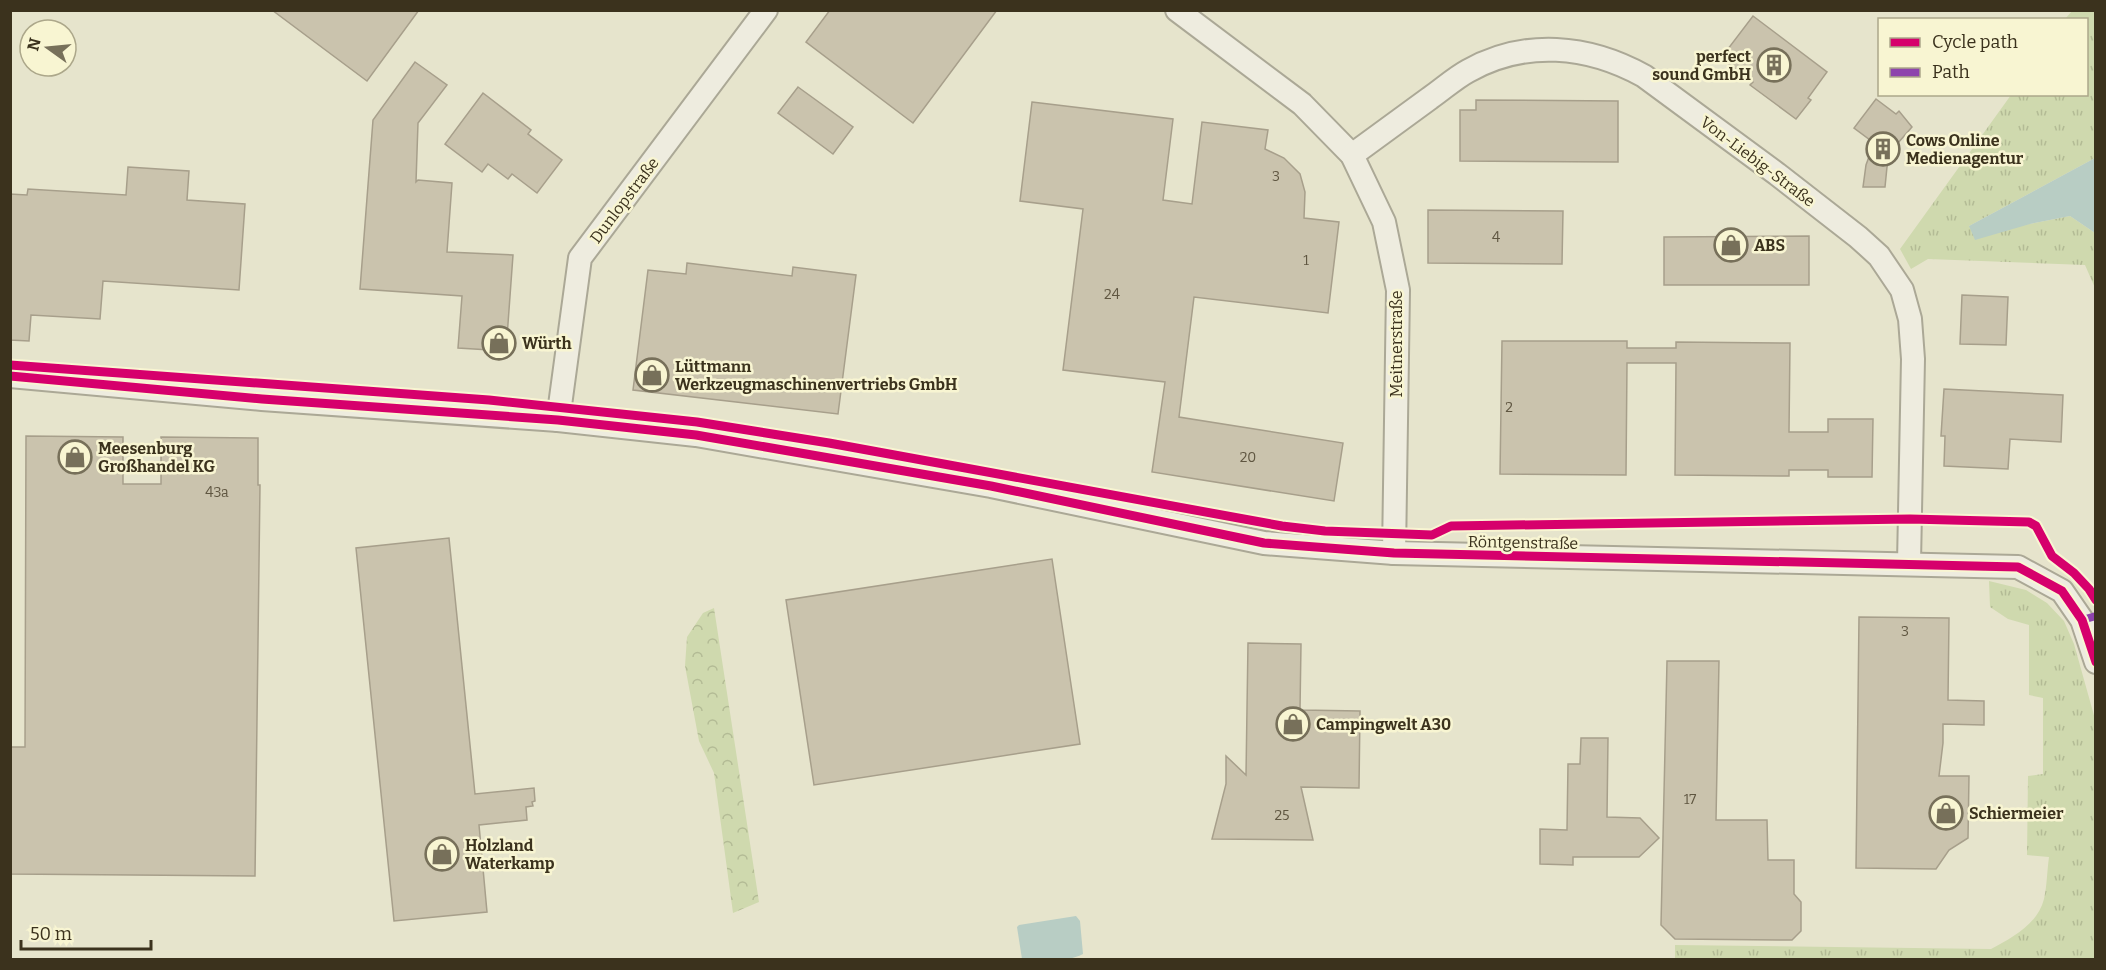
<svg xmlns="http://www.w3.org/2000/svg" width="2106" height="970" font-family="Bitter,serif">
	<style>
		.grass { fill: url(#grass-tufts) }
		.forest { fill: url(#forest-crowns) }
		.water { fill: #b8cdc4 }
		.building { fill: #cac3ad; stroke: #a79f8b; stroke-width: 1.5 }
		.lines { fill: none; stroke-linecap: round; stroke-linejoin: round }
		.minor-casing { stroke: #aba896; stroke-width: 26 }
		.minor { stroke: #eeecdf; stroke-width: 22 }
		.quiet { stroke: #8e44ad; stroke-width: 8; stroke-dasharray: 15 8; stroke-linecap: butt }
		.cycleway-casing { stroke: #f8f5d2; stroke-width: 13 }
		.cycleway { stroke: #d6006c; stroke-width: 9 }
		.labels { text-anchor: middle; stroke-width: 5; stroke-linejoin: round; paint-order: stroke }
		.number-label { font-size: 14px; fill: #5f5641 }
		.poi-label { font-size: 16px; font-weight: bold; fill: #3b321d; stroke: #f8f5d2; text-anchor: start }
		.street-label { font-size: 16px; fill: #3b321d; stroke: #f8f5d2 }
	</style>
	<defs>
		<pattern id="grass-tufts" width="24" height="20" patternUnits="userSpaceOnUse" patternTransform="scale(1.5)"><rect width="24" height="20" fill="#cfd9ae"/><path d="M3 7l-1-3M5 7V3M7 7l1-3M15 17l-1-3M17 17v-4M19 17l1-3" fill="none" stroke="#b3bb95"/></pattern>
		<pattern id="forest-crowns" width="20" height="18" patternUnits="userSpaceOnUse" patternTransform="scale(1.5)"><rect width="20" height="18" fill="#cfd9ae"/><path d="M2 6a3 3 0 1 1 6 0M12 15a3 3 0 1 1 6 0" fill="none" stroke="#b3bb95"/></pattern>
	</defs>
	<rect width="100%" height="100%" fill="#e6e4cc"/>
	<!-- grass -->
	<g class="grass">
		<polygon points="2072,11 2095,11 2095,158 1969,226 2030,224 2070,216 2095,233 2095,288 2085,265 1928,259 1911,269 1900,249 2011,95 2086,94 2086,20 2065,19"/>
		<path d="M1989,581L2026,590L2047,603L2064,621L2074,644L2095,719V959H1675V945L1991,949C2012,938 2038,924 2044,899C2047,886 2047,871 2049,857L2027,855L2028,776L2043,774V698L2029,695V625L2008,619L1990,607Z"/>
	</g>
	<!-- forest -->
	<polygon class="forest" points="714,608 759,902 733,913 714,773 699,741 685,666 687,637 703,613"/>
	<!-- water -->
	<g class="water">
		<polygon points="2095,158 2095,233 2070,216 2030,224 1975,240 1969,226"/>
		<path d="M1076,916L1080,921L1083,954C1066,963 1041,960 1022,959L1017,927L1019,925Z"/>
	</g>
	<!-- building -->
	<g class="building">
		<polygon points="272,10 419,10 367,81"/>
		<polygon points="830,10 997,10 913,123 806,42"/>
		<polygon points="1753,16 1827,72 1808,98 1811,100 1796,119 1750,85 1753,82 1721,58"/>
		<polygon points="415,62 447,85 418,123 416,182 418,180 452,183 447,252 513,255 506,351 458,348 462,296 360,289 373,120"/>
		<polygon points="798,87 853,127 833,154 778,113"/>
		<polygon points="483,93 531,130 528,134 562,160 537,193 512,174 508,179 488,164 482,172 445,144"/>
		<polygon points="1876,99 1896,114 1899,111 1912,127 1898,143 1892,155 1887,167 1885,187 1863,187 1866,165 1874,143 1854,128"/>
		<polygon points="1476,100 1618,101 1618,162 1460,161 1460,110 1476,110"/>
		<polygon points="1032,102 1173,119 1163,200 1192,204 1202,122 1268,130 1265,149 1284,158 1300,174 1305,192 1304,218 1339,222 1328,313 1194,297 1179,417 1343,443 1334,501 1152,472 1165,382 1063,370 1083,209 1020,201"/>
		<polygon points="128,167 189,171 187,200 245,204 239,290 103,281 100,319 31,315 29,341 10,340 10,194 27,195 28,189 126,195"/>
		<polygon points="1428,210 1563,211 1562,264 1428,263"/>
		<polygon points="1809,236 1809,285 1664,285 1664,237"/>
		<polygon points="687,263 792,276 793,267 856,275 838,414 633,390 648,270 686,274"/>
		<polygon points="1962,295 2008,297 2006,345 1960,344"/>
		<polygon points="1502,341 1627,341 1627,348 1676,348 1676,342 1790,343 1789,432 1828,432 1828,419 1873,419 1872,477 1828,477 1828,470 1789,470 1789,476 1675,475 1676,363 1627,363 1626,475 1500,474"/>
		<polygon points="1944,389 2063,395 2061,442 2010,439 2008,469 1944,466 1945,436 1941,436"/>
		<polygon points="26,436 123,437 123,484 161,484 161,437 258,438 258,485 260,485 255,876 10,874 10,747 25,747"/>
		<polygon points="449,538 475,794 534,788 535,801 532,802 533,806 526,807 527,820 479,825 487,912 394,921 356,548"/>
		<polygon points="1052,559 1080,744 814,785 786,600"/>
		<polygon points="1859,617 1949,618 1948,700 1984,701 1984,725 1943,724 1943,743 1939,776 1969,776 1968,838 1949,850 1936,869 1856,868"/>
		<polygon points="1248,643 1301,644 1300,710 1360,711 1359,788 1301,787 1313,840 1212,839 1226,784 1226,756 1246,775"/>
		<polygon points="1667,661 1719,661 1716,820 1767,820 1768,860 1794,860 1794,894 1801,902 1801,931 1792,940 1675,939 1661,925"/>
		<polygon points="1581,738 1608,738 1607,817 1640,818 1659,838 1639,857 1573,857 1573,865 1540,864 1540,829 1567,830 1568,764 1580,764"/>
	</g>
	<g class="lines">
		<!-- minor casing -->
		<g class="minor-casing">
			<g id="minor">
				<polyline points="1177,10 1302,104 1352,155 1384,222 1398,290 1394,553"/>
				<path d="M1352,155C1378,136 1404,117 1430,98C1443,89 1455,78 1468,71C1525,39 1588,45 1644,76L1777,174L1858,237L1879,256L1902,290L1910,319L1913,359L1909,563"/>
				<polyline points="10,376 262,399 558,420 696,435 991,486 1264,543 1394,553 2018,567 2062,591 2082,620 2096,662"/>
				<polyline points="558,420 580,258 766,10"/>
			</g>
		</g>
		<!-- minor -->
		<use href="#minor" class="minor"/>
		<!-- quiet -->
		<polyline class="quiet" points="2082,620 2096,616"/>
		<!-- cycleway casing -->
		<g class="cycleway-casing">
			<g id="cycleway">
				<polyline points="10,365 489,400 697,422 829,443 1282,526 1325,531 1432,535 1451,526 1910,519 2029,522 2036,526 2052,556 2074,573 2089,589 2096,600"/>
				<polyline points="10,376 262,399 558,420 696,435 991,486 1264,543 1394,553 2018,567 2062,591 2082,620 2096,662"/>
			</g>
		</g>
		<!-- cycleway -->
		<use href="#cycleway" class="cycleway"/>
	</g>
	<!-- icons -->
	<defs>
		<g id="building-ring" transform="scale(1.725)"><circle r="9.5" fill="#f8f5d2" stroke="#77705a" stroke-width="1.5"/><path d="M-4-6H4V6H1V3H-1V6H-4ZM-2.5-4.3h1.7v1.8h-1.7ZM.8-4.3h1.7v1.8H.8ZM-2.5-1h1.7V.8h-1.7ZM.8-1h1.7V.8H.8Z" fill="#77705a"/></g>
		<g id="shop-ring" transform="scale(1.725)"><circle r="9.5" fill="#f8f5d2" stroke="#77705a" stroke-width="1.5"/><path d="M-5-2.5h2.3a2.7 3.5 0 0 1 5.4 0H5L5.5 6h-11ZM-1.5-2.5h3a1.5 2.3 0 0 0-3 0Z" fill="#77705a"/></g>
	</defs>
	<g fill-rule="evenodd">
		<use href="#building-ring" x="1774" y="65"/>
		<use href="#building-ring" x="1883" y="149"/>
		<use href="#shop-ring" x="1731" y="245"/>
		<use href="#shop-ring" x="499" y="343"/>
		<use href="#shop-ring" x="652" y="375"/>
		<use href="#shop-ring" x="75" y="457"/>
		<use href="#shop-ring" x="1293" y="724"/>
		<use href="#shop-ring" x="1946" y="813"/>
		<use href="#shop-ring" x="442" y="854"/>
	</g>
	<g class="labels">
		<!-- number labels -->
		<g class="number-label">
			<text x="1276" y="181">3</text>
			<text x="1496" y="242">4</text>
			<text x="1306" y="265">1</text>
			<text x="1112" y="299">24</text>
			<text x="1509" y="412">2</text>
			<text x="1248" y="462">20</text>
			<text x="217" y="497">43a</text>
			<text x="1905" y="636">3</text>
			<text x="1690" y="804">17</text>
			<text x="1282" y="820">25</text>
		</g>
		<!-- poi labels -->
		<g class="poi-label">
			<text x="1751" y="62" text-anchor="end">perfect<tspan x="1751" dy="18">sound GmbH</tspan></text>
			<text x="1906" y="146">Cows Online<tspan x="1906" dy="18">Medienagentur</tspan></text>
			<text x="1754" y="251">ABS</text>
			<text x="522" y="349">Würth</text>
			<text x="675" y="372">Lüttmann<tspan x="675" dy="18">Werkzeugmaschinenvertriebs GmbH</tspan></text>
			<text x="98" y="454">Meesenburg<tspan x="98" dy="18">Großhandel KG</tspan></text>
			<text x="1316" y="730">Campingwelt A30</text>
			<text x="1969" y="819">Schiermeier</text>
			<text x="465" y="851">Holzland<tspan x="465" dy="18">Waterkamp</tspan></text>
		</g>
		<!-- street labels -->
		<g class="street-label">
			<text transform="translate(1758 161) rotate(37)" y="6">Von-Liebig-Straße</text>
			<text transform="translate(624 200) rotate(-53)" y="6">Dunlopstraße</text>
			<text transform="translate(1396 344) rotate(-90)" y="6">Meitnerstraße</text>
			<text transform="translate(1523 542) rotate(1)" y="6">Röntgenstraße</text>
		</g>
	</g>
	<!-- border -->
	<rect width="2106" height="970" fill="none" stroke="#3b321d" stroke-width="24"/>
	<!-- legend -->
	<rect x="1878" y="18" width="210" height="78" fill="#f8f5d2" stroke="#aca78a" stroke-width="1.5"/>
	<rect x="1890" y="38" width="30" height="9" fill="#d6006c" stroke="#aca78a" stroke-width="1.5"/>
	<text x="1932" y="48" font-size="18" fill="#3b321d">Cycle path</text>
	<rect x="1890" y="68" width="30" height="9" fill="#8e44ad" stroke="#aca78a" stroke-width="1.5"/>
	<text x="1932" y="78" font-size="18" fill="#3b321d">Path</text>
	<!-- north arrow -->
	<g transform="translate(48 48) rotate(285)"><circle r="28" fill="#f8f5d2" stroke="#aca78a" stroke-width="1.5"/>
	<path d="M0-4.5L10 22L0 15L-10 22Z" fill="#77705a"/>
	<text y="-9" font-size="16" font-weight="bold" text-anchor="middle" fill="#3b321d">N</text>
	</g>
	<!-- scale -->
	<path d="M21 940v9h130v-9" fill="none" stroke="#3b321d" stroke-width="3"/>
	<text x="30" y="940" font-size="18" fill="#3b321d" stroke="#f8f5d2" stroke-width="4.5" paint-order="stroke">50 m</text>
</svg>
